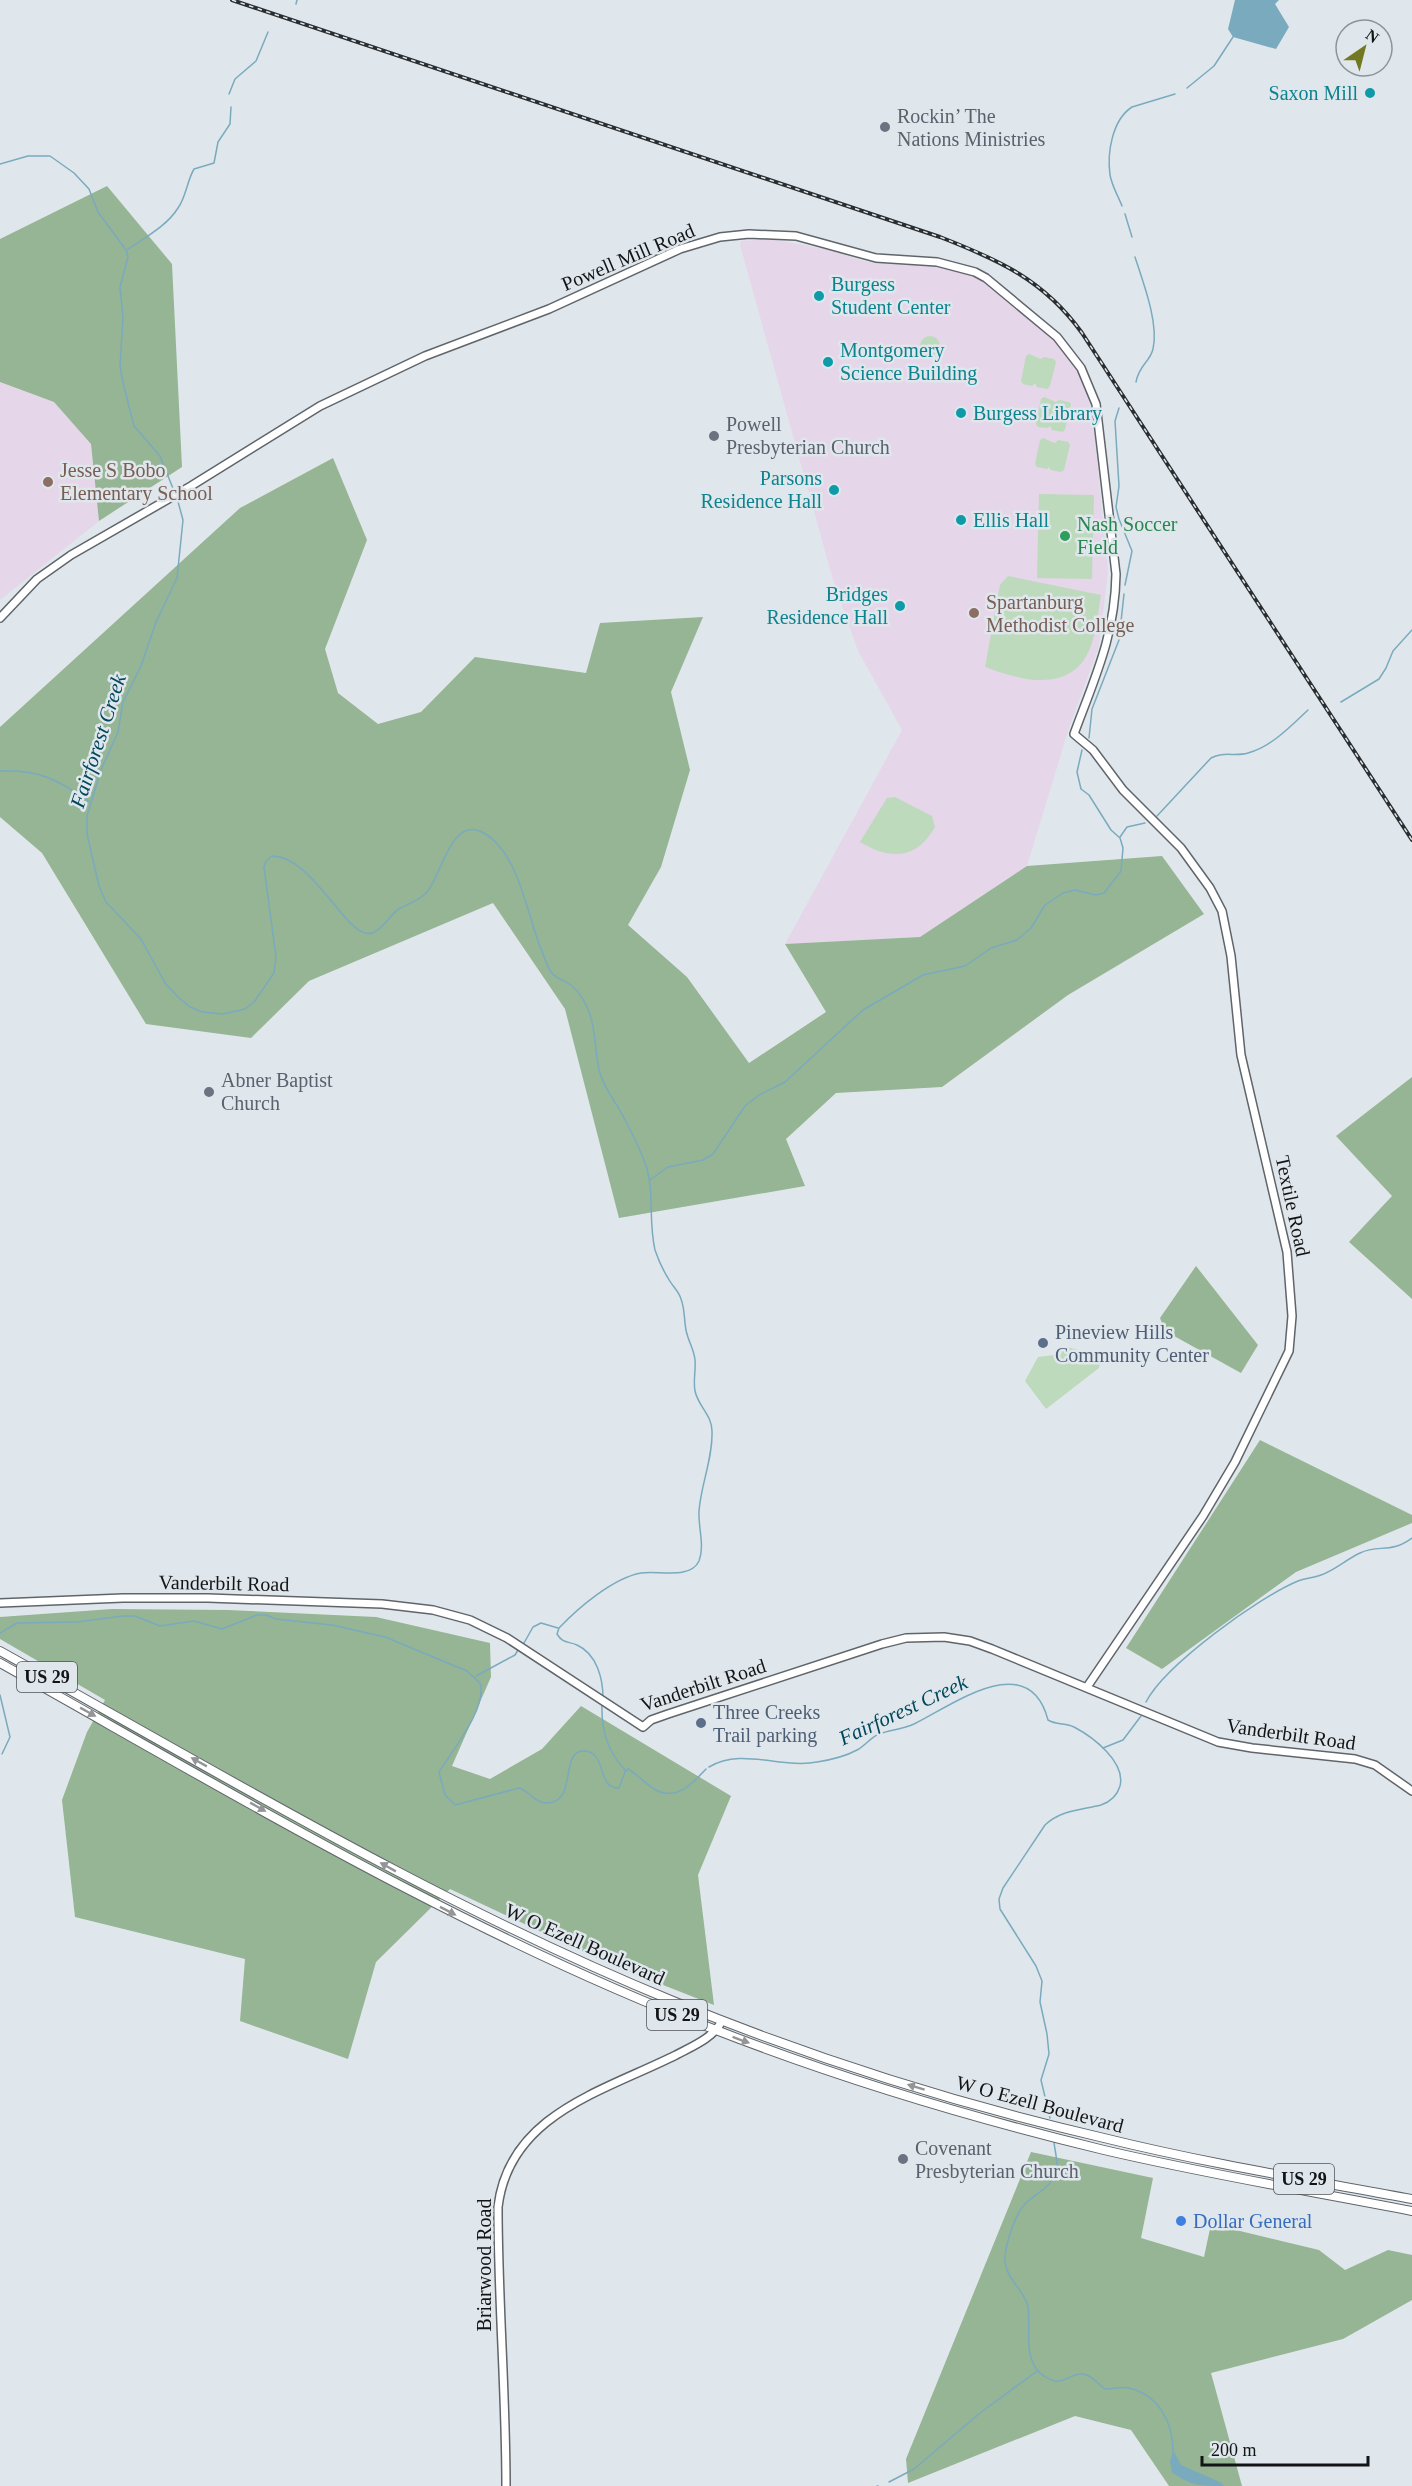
<svg xmlns="http://www.w3.org/2000/svg" width="1412" height="2486" font-family="Georgia,serif">
	<style>
		.education { fill: #e5d6e9 }
		.green { fill: #bddabc }
		.forest { fill: #95b594 }
		.water { fill: #7aaabe }
		.lines { fill: none; stroke-linecap: round; stroke-linejoin: round }
		.stream { stroke: #7aaabe; stroke-width: 1.5 }
		.secondary-casing { stroke: #5f656a; stroke-width: 10 }
		.primary-casing { stroke: #5f656a; stroke-width: 10 }
		.secondary { stroke: #fff; stroke-width: 7 }
		.primary { stroke: #fff; stroke-width: 8 }
		.rail-casing { stroke: #2b2e30; stroke-width: 4 }
		.rail { stroke: #e0e7ec; stroke-width: 1.5; stroke-dasharray: 4.5; stroke-linecap: butt }
		.oneway { fill: #949596 }
		.culture-dot { fill: #0f9aa8; stroke: #e0e7ec; stroke-width: 2 }
		.worship-dot { fill: #6b7280; stroke: #e0e7ec; stroke-width: 2 }
		.education-dot { fill: #8d6e63; stroke: #e0e7ec; stroke-width: 2 }
		.leisure-dot { fill: #2e9e5b; stroke: #e0e7ec; stroke-width: 2 }
		.service-dot { fill: #5c6f8a; stroke: #e0e7ec; stroke-width: 2 }
		.shop-dot { fill: #3f7fe0; stroke: #e0e7ec; stroke-width: 2 }
		.labels { text-anchor: middle; stroke-width: 5; stroke-linejoin: round; paint-order: stroke }
		.shield { fill: #e0e7ec; stroke: #505356; stroke-width: 1.5 }
		.shield-label { font-size: 18px; font-weight: bold; fill: #121416 }
		.culture-label { font-size: 20px; fill: #0d838f; stroke: #e0e7ec; text-anchor: start }
		.worship-label { font-size: 20px; fill: #5b616d; stroke: #e0e7ec; text-anchor: start }
		.street-label { font-size: 20px; fill: #121416; stroke: #e0e7ec }
		.education-label { font-size: 20px; fill: #785e54; stroke: #e0e7ec; text-anchor: start }
		.leisure-label { font-size: 20px; fill: #27864d; stroke: #e0e7ec; text-anchor: start }
		.service-label { font-size: 20px; fill: #4e5e75; stroke: #e0e7ec; text-anchor: start }
		.shop-label { font-size: 20px; fill: #366cbe; stroke: #e0e7ec; text-anchor: start }
		.water-label { font-size: 21px; font-style: italic; fill: #01485d; stroke: #e0e7ec }
	</style>
	<rect width="100%" height="100%" fill="#e0e7ec"/>
	<!-- education -->
	<g class="education">
		<polygon points="771,239 830,250 867,262 952,268 975,277 992,287 1054,339 1075,365 1086,388 1093,417 1108,572 1099,646 1069,728 1027,866 920,937 785,944 902,730 858,651 833,580 740,245 741,241"/>
		<polygon points="0,382 54,402 91,444 99,521 0,600"/>
	</g>
	<!-- green -->
	<g class="green">
		<circle cx="930" cy="346" r="10"/>
		<polygon points="1029,354 1041,359 1044,357 1054,359 1056,362 1050,386 1047,389 1037,387 1035,383 1032,386 1023,384 1021,381 1026,356"/>
		<polygon points="1044,397 1056,402 1059,400 1069,402 1071,404 1065,429 1063,432 1052,430 1050,426 1047,428 1038,427 1036,424 1041,399"/>
		<polygon points="1043,438 1055,443 1058,440 1068,442 1070,445 1064,470 1061,472 1051,470 1049,467 1047,469 1037,467 1035,464 1040,440"/>
		<polygon points="1039,494 1094,495 1092,579 1037,578"/>
		<path d="M1008,576L1101,595C1097,617 1096,649 1079,666C1054,691 1013,677 985,667L1000,585Z"/>
		<path d="M895,797L932,816L935,827C916,860 890,860 860,842L887,798Z"/>
		<polygon points="1064,1346 1091,1354 1100,1364 1099,1368 1046,1409 1025,1381 1038,1357 1061,1354"/>
	</g>
	<!-- forest -->
	<g class="forest">
		<polygon points="107,186 172,264 182,467 99,521 91,444 54,402 0,382 0,239"/>
		<polygon points="333,458 367,540 325,649 338,693 378,724 421,712 475,657 586,673 600,623 703,617 671,692 690,770 661,867 628,925 687,977 749,1063 826,1012 785,944 920,937 1027,866 1162,856 1204,914 1068,995 942,1087 836,1093 786,1139 805,1186 619,1218 565,1009 493,903 309,981 251,1038 146,1024 42,853 0,817 0,727 240,508"/>
		<polygon points="1412,1077 1412,1299 1349,1242 1392,1196 1336,1136"/>
		<polygon points="1196,1266 1258,1345 1241,1373 1165,1331 1160,1318"/>
		<polygon points="1260,1440 1412,1515 1412,1523 1296,1572 1162,1669 1126,1648"/>
		<polygon points="112,1609 228,1610 376,1617 490,1643 491,1677 452,1766 490,1779 542,1749 581,1706 731,1796 698,1875 714,2005 612,1965 450,1889 376,1962 348,2059 240,2021 245,1959 75,1917 62,1800 87,1732 105,1700 0,1639 0,1617"/>
		<polygon points="1031,2152 1153,2178 1141,2238 1204,2257 1211,2224 1319,2250 1345,2270 1388,2250 1412,2255 1412,2300 1343,2339 1211,2373 1242,2486 1169,2486 1131,2430 1075,2416 908,2483 906,2459"/>
	</g>
	<!-- water -->
	<g class="water">
		<polygon points="1235,0 1279,0 1275,4 1289,27 1276,49 1233,37 1228,29"/>
		<path d="M1173,2450L1181,2465L1220,2482L1224,2486C1200,2486 1190,2486 1172,2472L1170,2461Z"/>
	</g>
	<g class="lines">
		<!-- stream -->
		<g class="stream">
			<polyline points="296,4 297,0"/>
			<polyline points="1187,88 1214,66 1233,37"/>
			<polyline points="229,94 235,79 256,61 268,32"/>
			<polyline points="0,164 28,156 50,156 74,173 89,189 98,212 126,250 128,257 120,287 123,318 120,366 124,387 134,426 160,456 174,491"/>
			<path d="M1122,206C1118,196 1112,186 1110,175C1107,153 1112,120 1132,107L1175,94"/>
			<polyline points="1125,214 1132,237"/>
			<path d="M127,250C144,238 167,226 178,208C186,197 187,181 194,169L214,163L218,142L230,124L231,107"/>
			<path d="M1135,257C1143,282 1159,323 1153,349C1150,362 1139,365 1136,382"/>
			<polyline points="1119,408 1115,421 1119,486 1116,507 1119,519 1132,551 1125,585"/>
			<path d="M177,498L183,520L177,578L156,622L141,666L123,702L118,732L101,770L87,816V834L99,886L106,902L141,939L165,983L177,996L190,1007L202,1012L223,1014L245,1009L254,1002L274,973L276,957L264,867L266,861L272,856C314,856 347,941 372,933C384,929 390,914 400,908C410,903 419,901 427,892C442,875 451,814 484,833C519,853 527,915 541,949C544,956 547,966 551,972C556,979 565,980 572,986C579,992 586,1003 589,1012C597,1032 594,1053 600,1073C603,1085 611,1096 618,1107C628,1125 638,1143 645,1163C655,1190 648,1221 655,1250C658,1259 663,1270 668,1278C672,1286 679,1291 681,1299C685,1309 684,1320 686,1330C688,1341 694,1349 695,1360C696,1370 693,1381 695,1391C698,1406 712,1415 712,1431C713,1458 701,1484 699,1511C698,1527 705,1546 699,1561C690,1580 658,1570 641,1573C613,1578 578,1608 559,1628L557,1634C563,1644 568,1641 577,1645C597,1654 603,1679 603,1698"/>
			<polyline points="1341,702 1379,679 1386,668 1393,651 1412,630"/>
			<polyline points="1089,738 1092,709 1119,640 1124,594"/>
			<path d="M0,771C39,769 58,780 90,802"/>
			<path d="M1157,816L1211,758C1223,751 1235,757 1248,753C1271,747 1291,726 1308,710"/>
			<polyline points="1120,837 1127,827 1145,823"/>
			<polyline points="650,1180 668,1167 703,1160 713,1154 745,1106 759,1095 785,1082 863,1010 923,975 965,966 991,948 1017,940 1031,928 1045,905 1063,893 1075,890 1096,895 1104,893 1121,871 1123,848 1120,838 1111,830 1089,795 1081,789 1077,772 1082,750"/>
			<path d="M0,1633L17,1623L77,1622L123,1616H135L160,1626L194,1621L222,1629L257,1615H266L276,1619L332,1625L385,1637L467,1671L480,1683C488,1707 452,1751 439,1772L445,1795L455,1805L519,1788C530,1791 534,1803 547,1803C578,1803 559,1750 584,1751C608,1752 596,1789 619,1788L625,1772"/>
			<polyline points="524,1643 533,1627 541,1623 558,1628"/>
			<polyline points="476,1676 515,1655 518,1650"/>
			<polyline points="0,1695 10,1737 2,1754"/>
			<path d="M1146,1702C1165,1665 1259,1597 1298,1581C1305,1578 1313,1578 1321,1575C1335,1570 1347,1559 1360,1553C1379,1544 1390,1554 1412,1538"/>
			<path d="M602,1703C601,1730 607,1751 626,1771L628,1769C638,1775 645,1783 654,1789C676,1802 692,1784 706,1769"/>
			<polyline points="1103,1748 1123,1740 1141,1716"/>
			<path d="M709,1767C741,1747 782,1769 817,1762C830,1760 846,1756 857,1750C865,1746 871,1737 879,1734C891,1730 903,1729 914,1724C953,1705 1029,1647 1048,1720C1056,1725 1066,1723 1074,1727C1093,1737 1126,1762 1120,1786C1117,1796 1110,1802 1101,1805C1081,1810 1061,1810 1045,1825L1003,1888L999,1899L1000,1909L1036,1966L1042,1981L1040,2002L1047,2034L1049,2054L1041,2080L1050,2118"/>
			<path d="M1054,2142C1055,2152 1059,2165 1056,2174C1051,2187 1035,2194 1026,2203C1015,2213 1004,2248 1005,2262C1007,2280 1025,2291 1028,2307C1031,2329 1022,2362 1044,2376C1063,2389 1067,2373 1083,2374C1092,2375 1098,2384 1105,2389C1114,2389 1122,2386 1129,2388C1159,2395 1173,2423 1173,2451"/>
			<polyline points="889,2482 914,2469 980,2413 1037,2371"/>
			<polyline points="877,2486 878,2486"/>
		</g>
		<!-- secondary casing -->
		<g class="secondary-casing">
			<g id="secondary">
				<path d="M0,618L37,579L71,555L191,486L320,406L425,356L549,309L680,249L720,237L749,234L796,236L876,258L937,262L975,272L986,278L1057,337L1081,368L1096,404L1116,574C1115,636 1095,677 1074,734L1093,750L1123,790L1181,848L1210,888L1222,911L1231,956L1241,1055L1287,1252L1292,1316L1289,1351L1235,1462L1203,1516L1087,1687"/>
				<polyline points="0,1603 123,1598 208,1598 382,1604 433,1610 470,1620 507,1638 643,1727 651,1720 668,1714 882,1644 906,1638 944,1637 970,1641 992,1649 1218,1742 1252,1748 1355,1759 1375,1765 1412,1791"/>
				<path d="M506,2486C506,2393 498,2300 498,2207C509,2114 604,2091 676,2055C693,2046 713,2038 722,2021"/>
			</g>
		</g>
		<!-- primary casing -->
		<g class="primary-casing">
			<g id="primary">
				<path d="M0,1651C221,1774 438,1905 673,2001C812,2058 957,2104 1104,2138C1205,2163 1309,2180 1412,2199"/>
				<path d="M0,1663C234,1794 465,1934 716,2030C842,2079 972,2118 1104,2150C1206,2174 1309,2191 1412,2211"/>
			</g>
		</g>
		<!-- secondary -->
		<use href="#secondary" class="secondary"/>
		<!-- primary -->
		<use href="#primary" class="primary"/>
		<!-- rail casing -->
		<g class="rail-casing">
			<path id="rail" d="M232,0L940,237C999,260 1044,280 1082,333L1412,840"/>
		</g>
		<!-- rail -->
		<use href="#rail" class="rail"/>
	</g>
	<!-- one-way arrows -->
	<defs><path id="oneway-solid" d="M-6-.8H1V-3.2L6.5 0L1 3.2V.8H-6Z" transform="scale(1.5)"/></defs>
	<g class="oneway">
		<use href="#oneway-solid" transform="translate(88 1712) rotate(29)"/>
		<use href="#oneway-solid" transform="translate(199 1762) rotate(-151)"/>
		<use href="#oneway-solid" transform="translate(258 1807) rotate(29)"/>
		<use href="#oneway-solid" transform="translate(388 1867) rotate(-151)"/>
		<use href="#oneway-solid" transform="translate(448 1911) rotate(27)"/>
		<use href="#oneway-solid" transform="translate(741 2040) rotate(20)"/>
		<use href="#oneway-solid" transform="translate(916 2087) rotate(-163)"/>
	</g>
	<!-- markers -->
	<g class="culture-dot">
		<circle cx="1370" cy="93" r="6"/>
		<circle cx="819" cy="296" r="6"/>
		<circle cx="828" cy="362" r="6"/>
		<circle cx="961" cy="413" r="6"/>
		<circle cx="834" cy="490" r="6"/>
		<circle cx="961" cy="520" r="6"/>
		<circle cx="900" cy="606" r="6"/>
	</g>
	<g class="worship-dot">
		<circle cx="885" cy="127" r="6"/>
		<circle cx="714" cy="436" r="6"/>
		<circle cx="209" cy="1092" r="6"/>
		<circle cx="903" cy="2159" r="6"/>
	</g>
	<g class="education-dot">
		<circle cx="48" cy="482" r="6"/>
		<circle cx="974" cy="613" r="6"/>
	</g>
	<circle class="leisure-dot" cx="1065" cy="536" r="6"/>
	<g class="service-dot">
		<circle cx="1043" cy="1343" r="6"/>
		<circle cx="701" cy="1723" r="6"/>
	</g>
	<circle class="shop-dot" cx="1181" cy="2221" r="6"/>
	<g class="labels">
		<!-- shield labels -->
		<g class="shield">
			<rect x="17" y="1662" width="60" height="30" rx="4.5"/>
			<rect x="647" y="2000" width="60" height="30" rx="4.5"/>
			<rect x="1274" y="2164" width="60" height="30" rx="4.5"/>
		</g>
		<g class="shield-label">
			<text x="47" y="1683">US 29</text>
			<text x="677" y="2021">US 29</text>
			<text x="1304" y="2185">US 29</text>
		</g>
		<!-- culture labels -->
		<g class="culture-label">
			<text x="1358" y="100" text-anchor="end">Saxon Mill</text>
			<text x="831" y="291">Burgess<tspan x="831" dy="23">Student Center</tspan></text>
			<text x="840" y="357">Montgomery<tspan x="840" dy="23">Science Building</tspan></text>
			<text x="973" y="420">Burgess Library</text>
			<text x="822" y="485" text-anchor="end">Parsons<tspan x="822" dy="23">Residence Hall</tspan></text>
			<text x="973" y="527">Ellis Hall</text>
			<text x="888" y="601" text-anchor="end">Bridges<tspan x="888" dy="23">Residence Hall</tspan></text>
		</g>
		<!-- worship labels -->
		<g class="worship-label">
			<text x="897" y="123">Rockin’ The<tspan x="897" dy="23">Nations Ministries</tspan></text>
			<text x="726" y="431">Powell<tspan x="726" dy="23">Presbyterian Church</tspan></text>
			<text x="221" y="1087">Abner Baptist<tspan x="221" dy="23">Church</tspan></text>
			<text x="915" y="2155">Covenant<tspan x="915" dy="23">Presbyterian Church</tspan></text>
		</g>
		<!-- street labels -->
		<g class="street-label">
			<text transform="translate(628 257) rotate(-23)" y="7">Powell Mill Road</text>
			<text transform="translate(1293 1206) rotate(78)" y="7">Textile Road</text>
			<text transform="translate(224 1583) rotate(1)" y="7">Vanderbilt Road</text>
			<text transform="translate(703 1685) rotate(-18)" y="7">Vanderbilt Road</text>
			<text transform="translate(1291 1734) rotate(8)" y="7">Vanderbilt Road</text>
			<text transform="translate(585 1944) rotate(24)" y="7">W O Ezell Boulevard</text>
			<text transform="translate(1040 2104) rotate(15)" y="7">W O Ezell Boulevard</text>
			<text transform="translate(484 2265) rotate(-90)" y="7">Briarwood Road</text>
		</g>
		<!-- education labels -->
		<g class="education-label">
			<text x="60" y="477">Jesse S Bobo<tspan x="60" dy="23">Elementary School</tspan></text>
			<text x="986" y="609">Spartanburg<tspan x="986" dy="23">Methodist College</tspan></text>
		</g>
		<!-- leisure labels -->
		<g class="leisure-label">
			<text x="1077" y="531">Nash Soccer<tspan x="1077" dy="23">Field</tspan></text>
		</g>
		<!-- service labels -->
		<g class="service-label">
			<text x="1055" y="1339">Pineview Hills<tspan x="1055" dy="23">Community Center</tspan></text>
			<text x="713" y="1719">Three Creeks<tspan x="713" dy="23">Trail parking</tspan></text>
		</g>
		<!-- shop labels -->
		<g class="shop-label">
			<text x="1193" y="2228">Dollar General</text>
		</g>
		<!-- water labels -->
		<g class="water-label">
			<text transform="translate(98 741) rotate(-72)" y="7">Fairforest Creek</text>
			<text transform="translate(903 1710) rotate(-25)" y="7">Fairforest Creek</text>
		</g>
	</g>
	<!-- north arrow -->
	<g transform="translate(1364 48) rotate(35)"><circle r="28" fill="#e0e7ec" stroke="#8e9396" stroke-width="1.5"/>
	<path d="M0-4.5L10 22L0 15L-10 22Z" fill="#727922"/>
	<text y="-9" font-size="16" font-weight="bold" text-anchor="middle" fill="#121416">N</text>
	</g>
	<!-- scale -->
	<path d="M1202 2456v9h166v-9" fill="none" stroke="#121416" stroke-width="3"/>
	<text x="1211" y="2456" font-size="18" fill="#121416" stroke="#e0e7ec" stroke-width="4.5" paint-order="stroke">200 m</text>
</svg>
